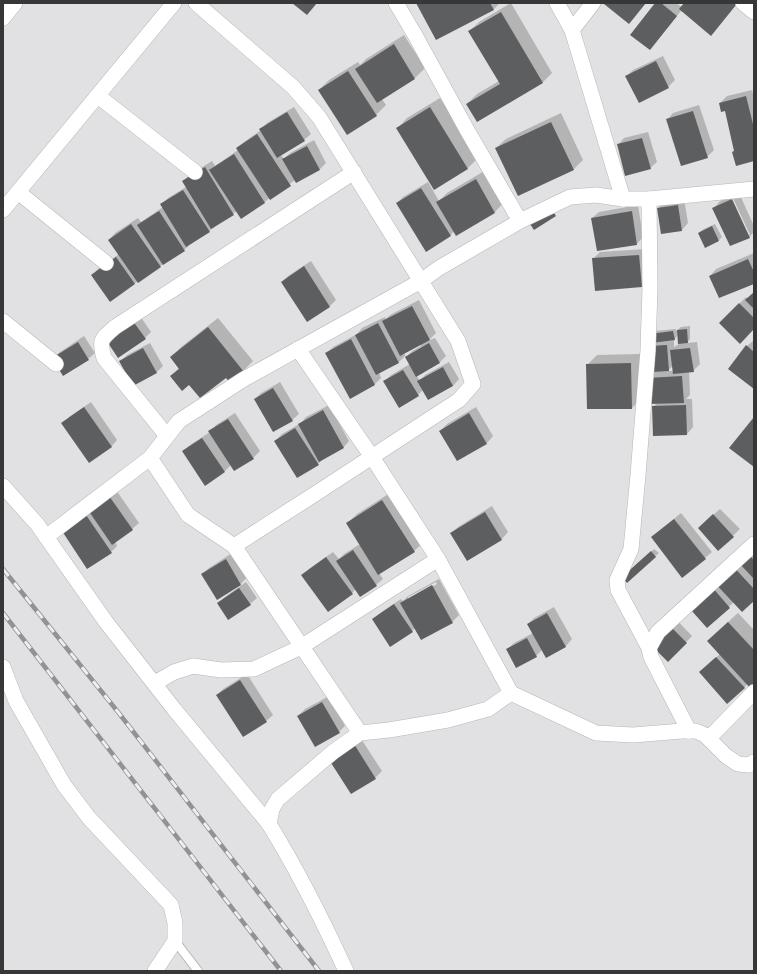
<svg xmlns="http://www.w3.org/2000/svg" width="757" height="974" font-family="'Times New Roman',serif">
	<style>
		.shadow { fill: #0003; fill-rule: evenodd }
		.building { fill: #5d5e5f }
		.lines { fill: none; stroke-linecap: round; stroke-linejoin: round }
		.lane-casing { stroke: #b6b6b8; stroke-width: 10 }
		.street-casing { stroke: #b6b6b8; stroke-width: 16 }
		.lane { stroke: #fff; stroke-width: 8 }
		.street { stroke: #fff; stroke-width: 15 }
		.rail-casing { stroke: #929294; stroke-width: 4.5 }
		.rail { stroke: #eeeef0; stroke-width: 3; stroke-dasharray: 9; stroke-linecap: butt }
	</style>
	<rect width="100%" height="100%" fill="#e1e1e3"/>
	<!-- shadow -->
	<g class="shadow">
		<polygon points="417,3 500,3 493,10"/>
		<polygon points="511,3 552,73 542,83 467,104 477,94 499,81 470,31 479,22"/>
		<polygon points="656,3 676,3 682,7 685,3 737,3 717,28 681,11 650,49"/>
		<polygon points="404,35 425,68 415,78 382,99 386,105 376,115 319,90 329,80 358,62 360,65 366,59"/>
		<polygon points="663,56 675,80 668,87 627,76 633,70"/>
		<polygon points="752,90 754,97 754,160 733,152 735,150 726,110 720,103 727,96"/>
		<polygon points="440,98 478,158 468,168 435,189 398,128 407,118"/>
		<polygon points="699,105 714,150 707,157 667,120 673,113"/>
		<polygon points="294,107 311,134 304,140 281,155 284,159 290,153 314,140 326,163 320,169 296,182 295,180 271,198 270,197 264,203 237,211 191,244 184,250 134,284 92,275 98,269 119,254 109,240 115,233 138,218 141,222 163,207 161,205 168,198 186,187 183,181 190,175 212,161 215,166 238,150 237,148 244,142 261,130 267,123"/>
		<polygon points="561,113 583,160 574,169 496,148 506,139"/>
		<polygon points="648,132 657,162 650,168 618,145 624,138"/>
		<polygon points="486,170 504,202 495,212 456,234 454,231 450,236 397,203 403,197 428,182 439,201 447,193"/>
		<polygon points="739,193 754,226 754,232 749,237 714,208 720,201 730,197 748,235 750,235 732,196"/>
		<polygon points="684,199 688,223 682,230 658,208 664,202"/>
		<polygon points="638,205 643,237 637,244 592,218 599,212"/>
		<polygon points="715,224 722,237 719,240 705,246 699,233 702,230"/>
		<polygon points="645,249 648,279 641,286 593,259 600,252"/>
		<polygon points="754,253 754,283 710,276 716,269"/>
		<polygon points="311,261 336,300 330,306 307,321 282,282 288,276"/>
		<polygon points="754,293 754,328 721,323 746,297 748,299"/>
		<path d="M419,300L436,333L428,341L435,338L446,356L440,362L417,376L420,381L425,375L449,362L459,379L453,386L423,390L418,395L384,382L391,375L410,364L405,356L399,362L379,372L381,378L375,384L350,397L327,353L333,347L357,334L362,328L385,317L386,319L390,315ZM420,344L421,346L412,351L406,357L404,353Z"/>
		<polygon points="134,307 151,332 145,338 101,331"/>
		<polygon points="218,318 253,361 243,371 226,376 189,383 171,376 179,368 171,357 181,347"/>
		<path d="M690,326V339L687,343L697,342L700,364L693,371H689L690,395L686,399H692L693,427L687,434L653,407L657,403L648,378L655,371L654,331L676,329V331L681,327ZM678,335L679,344L674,347V340ZM673,366V371H667Z"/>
		<polygon points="84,336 95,353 88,359 53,358 60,352"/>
		<polygon points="754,340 754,388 747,346"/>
		<polygon points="150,343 163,366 156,373 121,361 127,355"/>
		<polygon points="640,354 642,398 632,408 587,365 597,355"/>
		<polygon points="280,382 299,414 292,420 255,399 261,393"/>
		<polygon points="91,402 117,440 111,447 62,424 69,417"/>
		<polygon points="329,405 349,441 343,448 324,458 318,464 275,441 282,434 301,423 306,417"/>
		<polygon points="476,407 493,436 487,443 457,460 440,431 447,424"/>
		<polygon points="235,413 260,451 253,458 234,470 231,465 224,472 183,451 190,445 210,432 216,425"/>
		<polygon points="114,487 139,523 132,529 115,541 117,546 111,552 63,531"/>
		<polygon points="393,491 424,542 414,551 379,573 383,579 376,585 356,589 352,593 303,575 309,569 333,552 339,559 344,554 360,544 347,524 357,514"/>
		<polygon points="492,506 508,532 502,539 468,559 452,533 458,527"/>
		<polygon points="720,509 740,529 718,550 705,522"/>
		<polygon points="681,513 712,552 705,558 652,537"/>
		<polygon points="654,549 659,553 627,582 623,577"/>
		<polygon points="754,549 754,600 734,602 707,627 713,575"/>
		<polygon points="232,553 247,577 240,585 202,574 209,568"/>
		<path d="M439,579L459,615L452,622L415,628L412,631L373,619L380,613L401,599L403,601L408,596ZM436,582L437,584L408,600V597Z"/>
		<polygon points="246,582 257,598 250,604 218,603 225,597"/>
		<polygon points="554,607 572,639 566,646 546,657 542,650 536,656 507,649 514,643 533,633 528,624 534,618"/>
		<polygon points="670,613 692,636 668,661"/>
		<polygon points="738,613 754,630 754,685 747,684 744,688 707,666 720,654 718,631"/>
		<polygon points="247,674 273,715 266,721 217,695 223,689"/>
		<polygon points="329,696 345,726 339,732 298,716 305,709"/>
		<polygon points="356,731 382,771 375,778 332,745"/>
	</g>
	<!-- building -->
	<g class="building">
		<polygon points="292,3 317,3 307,15"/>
		<polygon points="416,3 490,3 494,10 436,40"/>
		<polygon points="605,3 646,3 629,24 604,4"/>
		<polygon points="655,3 661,3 677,16 650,50 630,35"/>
		<polygon points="684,3 733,3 736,5 711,36 679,9"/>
		<polygon points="501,12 543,83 477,122 466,104 500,84 468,31"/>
		<polygon points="394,44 415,79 377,103 355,69"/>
		<polygon points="656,61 669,88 639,103 625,76"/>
		<polygon points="348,71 377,116 347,135 318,90"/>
		<polygon points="746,96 754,128 754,161 736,166 732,152 734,151 725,111 721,112 719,103"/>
		<polygon points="430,107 468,169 434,190 396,128"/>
		<polygon points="693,111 708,158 681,166 666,119"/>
		<polygon points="287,112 305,141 277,158 259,129"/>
		<polygon points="551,122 574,170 518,196 495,148"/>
		<polygon points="257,134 291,186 270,200 236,148"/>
		<polygon points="642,138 651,169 625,176 617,144"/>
		<polygon points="307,146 320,170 296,183 282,159"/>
		<polygon points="234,154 265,203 241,219 209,170"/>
		<polygon points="205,167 234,215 211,229 182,181"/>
		<polygon points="476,179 495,213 456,236 436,202"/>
		<polygon points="421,188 451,236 426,252 396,203"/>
		<polygon points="183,190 210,232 186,247 160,204"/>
		<polygon points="732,199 750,238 730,246 712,208"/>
		<polygon points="548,204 556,216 534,230 526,218"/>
		<polygon points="678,205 682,231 661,234 657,208"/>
		<polygon points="159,211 185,251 163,265 137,225"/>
		<polygon points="632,211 637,245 597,251 591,218"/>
		<polygon points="131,224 161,267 138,283 108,240"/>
		<polygon points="712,226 719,241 705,248 698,233"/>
		<polygon points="639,255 642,287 595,291 592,258"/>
		<polygon points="116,257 135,284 110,302 91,275"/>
		<polygon points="748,259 754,272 754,284 719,298 709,276"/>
		<polygon points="304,266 330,307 307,322 281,282"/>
		<polygon points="754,292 754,309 745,300"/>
		<polygon points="739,303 754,318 754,329 740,344 719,323"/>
		<polygon points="412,306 430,340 400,356 382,321"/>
		<polygon points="127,313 146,339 118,358 100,331"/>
		<polygon points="378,323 399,363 376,375 355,335"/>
		<polygon points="208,327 244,372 230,383 226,378 200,398 189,385 182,391 170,376 179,369 170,357"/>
		<polygon points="687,329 688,343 678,344 677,330"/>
		<polygon points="673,331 675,340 651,343 650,334"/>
		<polygon points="351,339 375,385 350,399 325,353"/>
		<polygon points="78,342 89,360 63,376 52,358"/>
		<polygon points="429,343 440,363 416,377 405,357"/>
		<polygon points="667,345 669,371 652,372 650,346"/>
		<polygon points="746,345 754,352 754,389 728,369"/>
		<polygon points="143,348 157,373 133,386 119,361"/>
		<polygon points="690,348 694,372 673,374 670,350"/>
		<polygon points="631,363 632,409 587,409 586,364"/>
		<polygon points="443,367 453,386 428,400 417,381"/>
		<polygon points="403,370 419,396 399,408 383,381"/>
		<polygon points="682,376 684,403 648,404 647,378"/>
		<polygon points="273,388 293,421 273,432 254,399"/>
		<polygon points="686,405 687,435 653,436 652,406"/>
		<polygon points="84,407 112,447 89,463 61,423"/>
		<polygon points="323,410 344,448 319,462 298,424"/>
		<polygon points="469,413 487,444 457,461 439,431"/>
		<polygon points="754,417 754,467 729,448"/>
		<polygon points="228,419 254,459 234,471 208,431"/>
		<polygon points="295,428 319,465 297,478 274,441"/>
		<polygon points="202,438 225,472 205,486 182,451"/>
		<polygon points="107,493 133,530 112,545 86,507"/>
		<polygon points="382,500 415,552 378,575 346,523"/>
		<polygon points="485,512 502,540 467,561 450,533"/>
		<polygon points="713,514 734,537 718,551 698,528"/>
		<polygon points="86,515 112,553 87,569 62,531"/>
		<polygon points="674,519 706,559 682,578 651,537"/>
		<polygon points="353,550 377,586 360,597 336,561"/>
		<polygon points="651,551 656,557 627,583 622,577"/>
		<polygon points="748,554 754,560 754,579 739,563"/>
		<polygon points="326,557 353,594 328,612 301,575"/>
		<polygon points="226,559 241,585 217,600 201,574"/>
		<polygon points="730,563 754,589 754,601 742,612 712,580"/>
		<polygon points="706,580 730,608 707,628 683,601"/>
		<polygon points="432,585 453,623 421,640 400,603"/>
		<polygon points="239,588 251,605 228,620 217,603"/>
		<polygon points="394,604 413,632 390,647 372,619"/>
		<polygon points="547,613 566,647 546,658 527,624"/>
		<polygon points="663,619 687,643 668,662 644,638"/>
		<polygon points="728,622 754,650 754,686 751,689 707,641"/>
		<polygon points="527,638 537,657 516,668 506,649"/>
		<polygon points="716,657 745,688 727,704 699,672"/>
		<polygon points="240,680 267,722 243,737 216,695"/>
		<polygon points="322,702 340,733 315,747 297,716"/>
		<polygon points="349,736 376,779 351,794 324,752"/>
	</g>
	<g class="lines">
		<!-- lane casing -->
		<g class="lane-casing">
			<polyline id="lane" points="175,941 198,971"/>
		</g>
		<!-- street casing -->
		<g class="street-casing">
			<g id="street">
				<polyline points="196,3 293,87 319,117 458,341 473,384 459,400 318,492 234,546 188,515 150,458 179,421 244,379 421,281 439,268 520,221 570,197 596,195 623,199 649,199 754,189"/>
				<polyline points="396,3 415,35 467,130 520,221"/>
				<polyline points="557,3 572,30"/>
				<polyline points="593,3 572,30 623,199"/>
				<polyline points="743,3 754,12"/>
				<polyline points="3,18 15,3"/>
				<polyline points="98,96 195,172"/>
				<polyline points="18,192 106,263"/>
				<polyline points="3,210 174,3"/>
				<polyline points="3,321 56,364"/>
				<polyline points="298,349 372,457 438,559 511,693"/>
				<path d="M167,436L104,358C99,340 101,339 115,327L354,172"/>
				<polyline points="3,486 37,524 106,622 174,709 269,824"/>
				<polyline points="46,537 150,458"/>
				<polyline points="234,546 360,733"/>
				<polyline points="649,648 618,590 617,580 631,549 638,475 648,350 650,288 649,199"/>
				<polyline points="3,667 16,701 64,785 89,818 171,905 175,923 175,941 155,971"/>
				<polyline points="155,683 174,672 193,666 221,670 254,669 301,647 438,559"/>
				<polyline points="689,731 651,657 649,648 658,632 754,544"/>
				<polyline points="709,738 754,692"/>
				<path d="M346,971C323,921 298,871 269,824L272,809L278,799L333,752L360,733L389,730L448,720L488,709L511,693L596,733L633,735L682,731H696L705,735L726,756L738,764L749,765L754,762"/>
			</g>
		</g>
		<!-- lane -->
		<use href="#lane" class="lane"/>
		<!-- street -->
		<use href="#street" class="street"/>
		<!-- rail casing -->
		<g class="rail-casing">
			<g id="rail">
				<polyline points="3,569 118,712 319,971"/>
				<polyline points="3,613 281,971"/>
			</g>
		</g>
		<!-- rail -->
		<use href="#rail" class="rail"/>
	</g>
	<!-- border -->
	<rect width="757" height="974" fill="none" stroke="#363737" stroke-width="8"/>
</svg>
